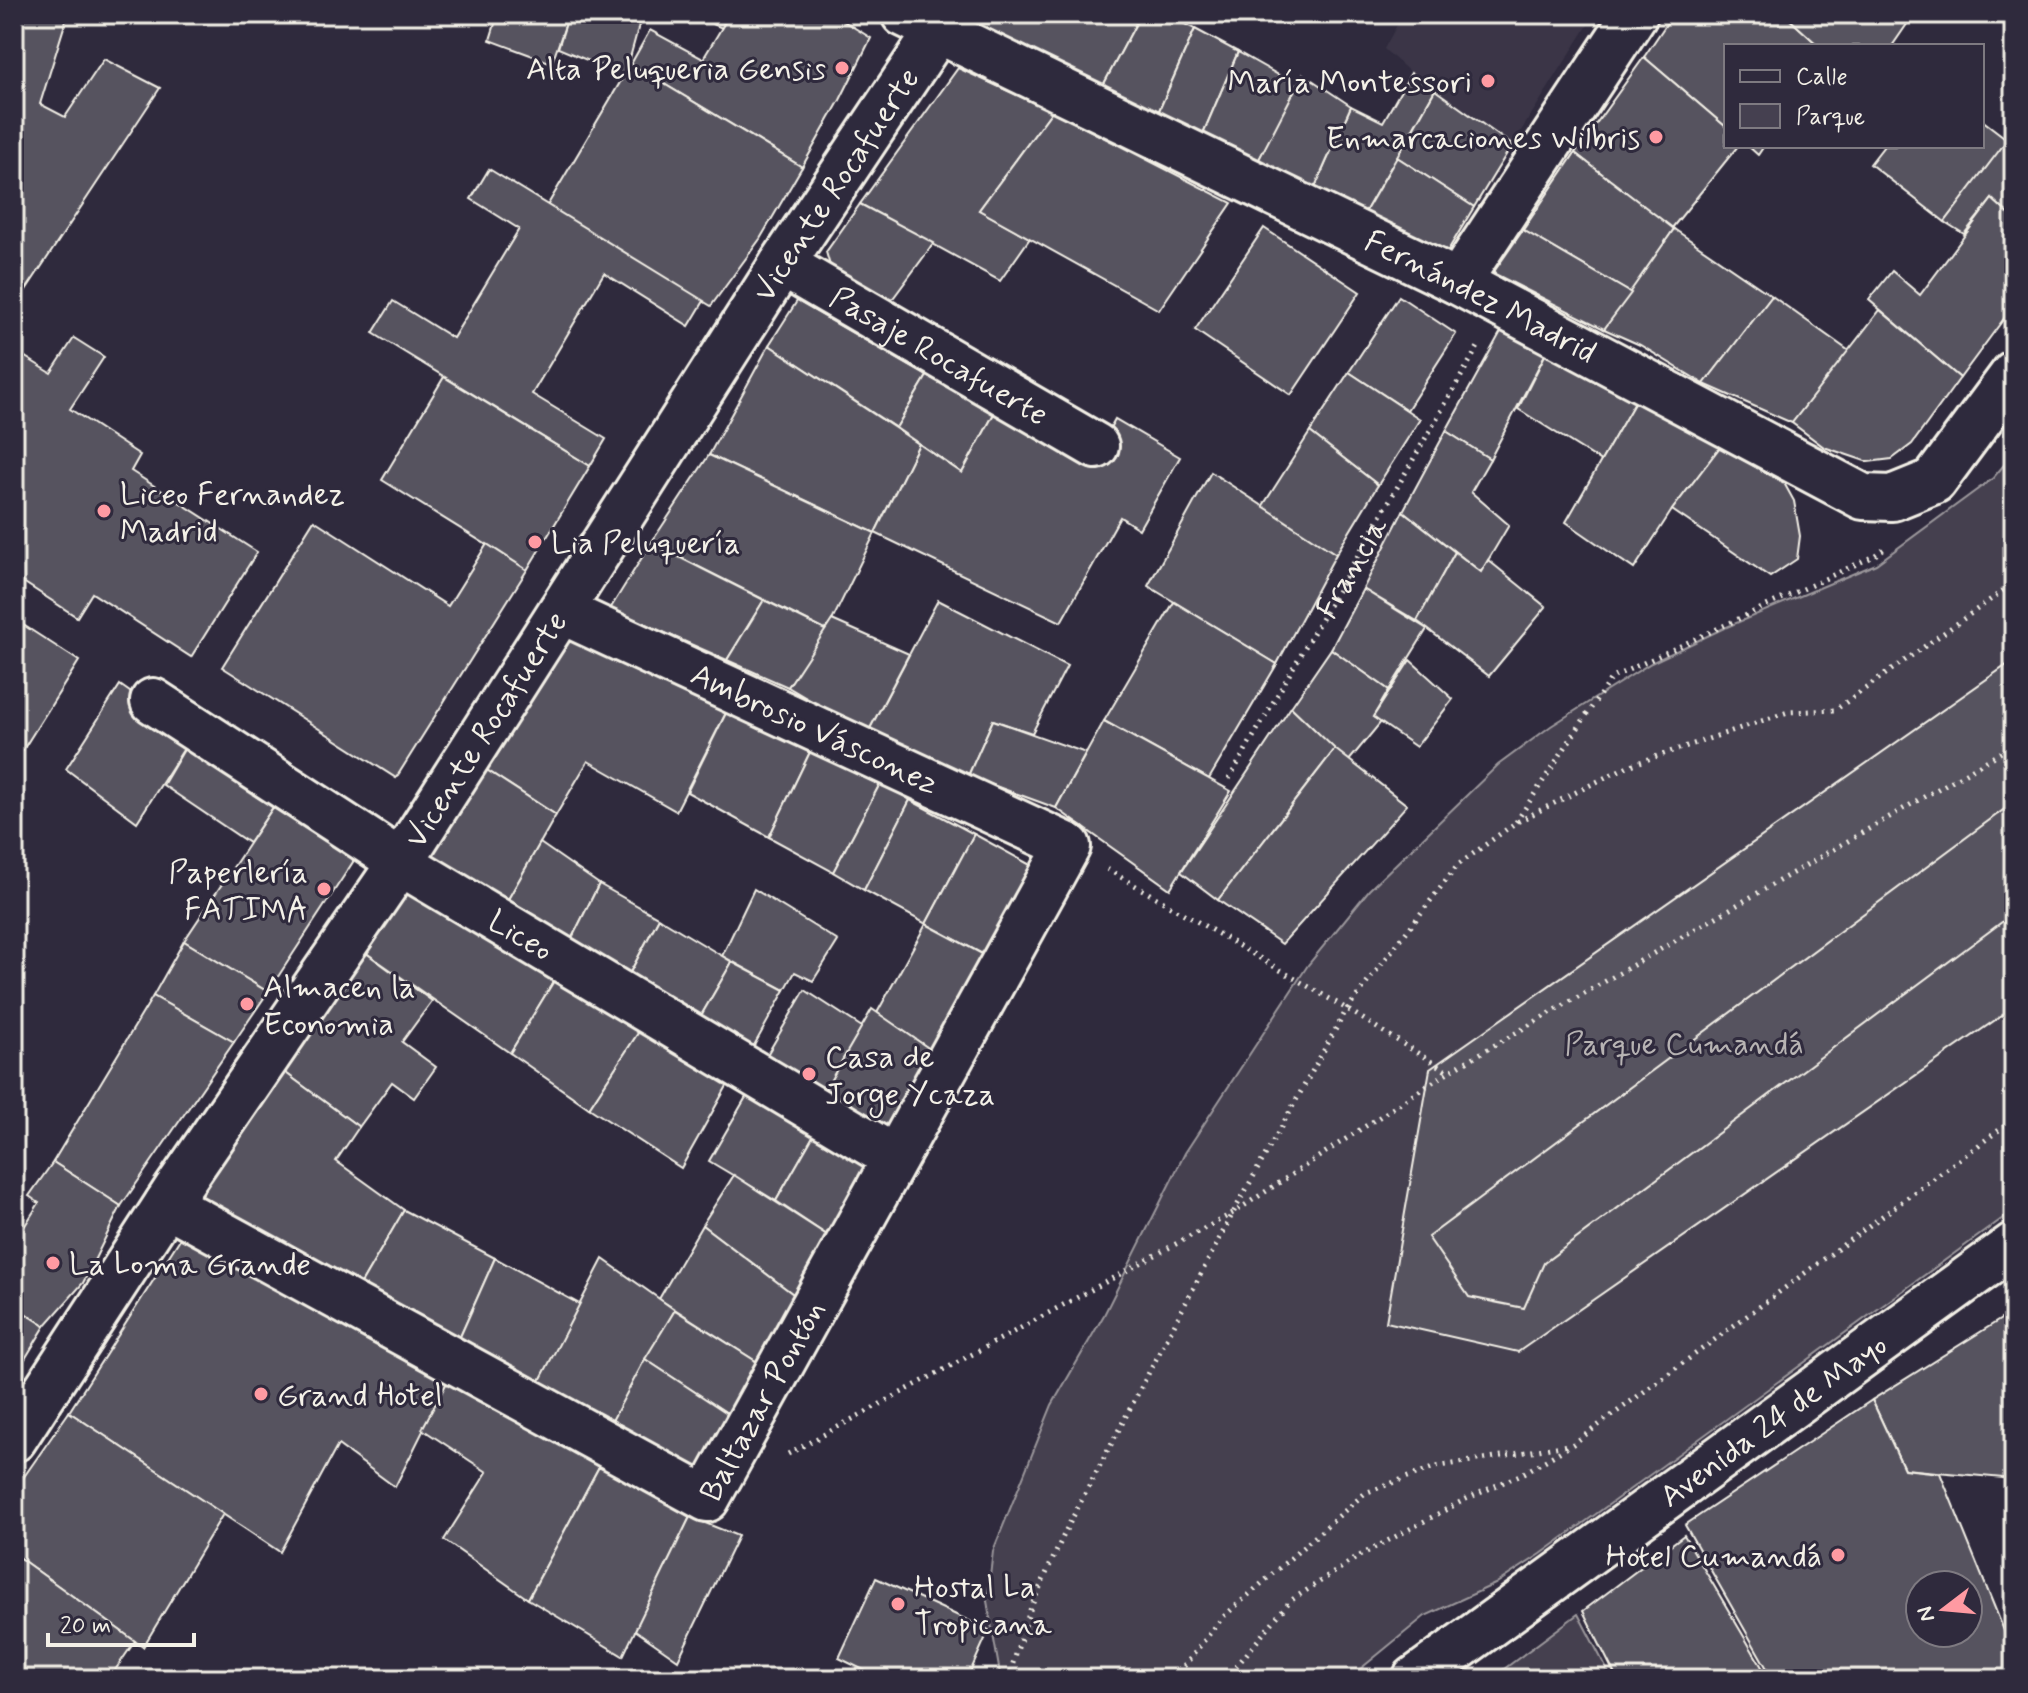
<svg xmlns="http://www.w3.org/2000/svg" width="2028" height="1693" font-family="Mynerve,sans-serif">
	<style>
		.built { fill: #3b3647 }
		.green { fill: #454050; stroke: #9c989c; stroke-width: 2 }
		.building { fill: #56525f; stroke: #f4f1e8; stroke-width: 2; fill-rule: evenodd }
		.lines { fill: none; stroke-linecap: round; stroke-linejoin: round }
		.minor-casing { stroke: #f4f1e8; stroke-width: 50 }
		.secondary-casing { stroke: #f4f1e8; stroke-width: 50 }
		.path { stroke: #f4f1e8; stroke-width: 5; stroke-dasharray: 2 6; stroke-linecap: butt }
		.minor { stroke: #2f2a3d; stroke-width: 44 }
		.secondary { stroke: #2f2a3d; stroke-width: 44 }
		.poi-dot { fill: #ff9aa2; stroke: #2f2a3d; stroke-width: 3 }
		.labels { text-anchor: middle; stroke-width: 6; stroke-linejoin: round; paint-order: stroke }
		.poi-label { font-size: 32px; fill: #f4f1e8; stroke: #2f2a3d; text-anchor: start }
		.street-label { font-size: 32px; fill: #f4f1e8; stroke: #2f2a3d }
		.park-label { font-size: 32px; fill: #b7b3b3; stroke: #2f2a3d }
	</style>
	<rect width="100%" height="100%" fill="#2f2a3d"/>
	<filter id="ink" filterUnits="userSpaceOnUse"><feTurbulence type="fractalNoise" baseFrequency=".0125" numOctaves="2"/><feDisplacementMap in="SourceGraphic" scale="16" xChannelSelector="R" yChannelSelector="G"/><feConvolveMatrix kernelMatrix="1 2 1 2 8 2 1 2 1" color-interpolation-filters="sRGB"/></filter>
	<g filter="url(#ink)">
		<!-- built -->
		<polygon class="built" points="1403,14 1595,14 1512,145 1411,73 1384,49"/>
		<!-- green -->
		<g class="green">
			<polygon points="2014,453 2014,1210 1541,1554 1495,1584 1425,1616 1348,1679 1001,1679 987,1601 993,1551 1052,1405 1104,1315 1185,1153 1308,965 1369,890 1498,765 1551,726 1651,663 1722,629 1876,564 1993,478"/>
			<polygon points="1578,1614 1612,1679 1504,1679 1500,1672"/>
		</g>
		<!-- building -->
		<g class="building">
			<polygon points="14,14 68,14 40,104 65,117 104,59 160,88 14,308"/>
			<polygon points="498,14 569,14 552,63 490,40"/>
			<polygon points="569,14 642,14 625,76 558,48"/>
			<polygon points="690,14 727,14 722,28"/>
			<polygon points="730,14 832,14 871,38 840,100 802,167 631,64 650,30 703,59"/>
			<polygon points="985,14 1141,14 1097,97 973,31"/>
			<polygon points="1141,14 1147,14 1160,23 1165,14 1195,29 1154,122 1097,97"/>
			<polygon points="1147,14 1165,14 1160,23"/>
			<polygon points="1673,14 1784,14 1819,46 1726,46 1726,127 1644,57"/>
			<polygon points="1784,14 1914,14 1892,46 1819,46"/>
			<polygon points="1195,29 1238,52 1199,143 1154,122"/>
			<polygon points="1238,52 1298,86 1254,169 1199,143"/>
			<polygon points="1644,57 1726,127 1726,146 1738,146 1672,228 1575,153"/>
			<polygon points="631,64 802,167 760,239 711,306 547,206"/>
			<polygon points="958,68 1052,111 979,210 1030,238 1000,281 860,204"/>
			<polygon points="1411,73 1435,90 1361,219 1311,196 1351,106 1383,122"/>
			<polygon points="1303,74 1351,106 1311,196 1254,169"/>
			<polygon points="1435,90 1512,145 1474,207 1397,157"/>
			<polygon points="1052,111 1232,203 1159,310 979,210"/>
			<polygon points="1982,120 2008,140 1945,222 1870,164 1884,146 1982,146"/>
			<polygon points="2014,131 2014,219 1992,199 1964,234 1945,222"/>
			<polygon points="1748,146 1764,146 1758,155"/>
			<polygon points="1575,153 1674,229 1631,293 1523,230"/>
			<polygon points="1397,157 1474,207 1444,257 1361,219"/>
			<polygon points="489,169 704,301 689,326 604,273 532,394 606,439 590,466 373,333 393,301 453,338 519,229 471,199"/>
			<polygon points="1992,199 2014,219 2014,305 1960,378 1869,300 1892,271 1920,295"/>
			<polygon points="860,204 934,243 891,301 831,269 826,252"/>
			<polygon points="1264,228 1360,292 1291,395 1195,330"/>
			<polygon points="1674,229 1772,296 1704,384 1640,345 1604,329"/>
			<polygon points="1523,230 1631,293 1604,329 1493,273"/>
			<polygon points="1399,296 1456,334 1407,410 1349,372"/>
			<polygon points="1772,296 1849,351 1792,423 1704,384"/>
			<polygon points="797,301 927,376 896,428 769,345"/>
			<polygon points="1880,310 1960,378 1912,444 1892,459 1868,462 1824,447 1792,423"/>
			<polygon points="1504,326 1548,349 1490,459 1446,431"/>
			<polygon points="74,338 104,357 70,409 140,455 131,471 257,552 191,657 92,593 77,617 14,576 14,350 51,373"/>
			<polygon points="769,345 919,444 875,533 709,455"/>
			<polygon points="1548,349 1636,400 1601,461 1518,409"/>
			<polygon points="1349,372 1420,419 1378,485 1310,432"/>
			<polygon points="927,376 996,410 962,473 896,428"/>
			<polygon points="444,377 590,466 527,570 382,480"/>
			<polygon points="1636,400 1720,447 1672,510 1634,569 1566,522"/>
			<polygon points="996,410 1090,464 1115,419 1180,457 1139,529 1120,517 1061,622 875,533 919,444 962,473"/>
			<polygon points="1446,431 1490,459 1471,492 1509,525 1481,572 1403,511"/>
			<polygon points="1310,432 1378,485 1336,554 1262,507"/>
			<polygon points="1720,447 1784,483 1794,501 1800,536 1797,559 1770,577 1672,510"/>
			<polygon points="709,455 875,533 827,631 651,543"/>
			<polygon points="1211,472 1336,554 1277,664 1148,586"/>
			<polygon points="1403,511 1455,552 1417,621 1363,589"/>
			<polygon points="314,520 448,606 487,544 527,570 396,778 222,667"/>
			<polygon points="651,543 764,600 727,660 610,609"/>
			<polygon points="1455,552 1481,572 1488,560 1546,607 1489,676 1417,621"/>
			<polygon points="1363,589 1427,629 1389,690 1331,649"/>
			<polygon points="764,600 827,631 788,687 727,660"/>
			<polygon points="938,600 1067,666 1032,733 993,720 968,776 867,734"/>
			<polygon points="1174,602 1277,664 1209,779 1104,721"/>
			<polygon points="14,619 79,661 14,764"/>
			<polygon points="832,620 909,654 867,734 788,687"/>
			<polygon points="573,627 729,707 676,811 588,761 556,815 482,767"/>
			<polygon points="1331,649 1389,690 1373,717 1381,722 1348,762 1291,707"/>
			<polygon points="1410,660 1453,699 1416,747 1373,717"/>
			<polygon points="2014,660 2014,1007 1518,1352 1386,1322 1430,1069"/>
			<polygon points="120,685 192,736 137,822 66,769"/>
			<polygon points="729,707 811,750 769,837 687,792"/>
			<polygon points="1291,707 1335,749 1218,900 1181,872"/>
			<polygon points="993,720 1086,753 1056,808 968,776"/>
			<polygon points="1104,721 1231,791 1170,889 1056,808"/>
			<polygon points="192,736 280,797 249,843 163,785"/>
			<polygon points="1335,749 1407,805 1282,944 1218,900"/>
			<polygon points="811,750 881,782 833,872 769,837"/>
			<polygon points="482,767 556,815 502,910 427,863"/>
			<polygon points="881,782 910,800 864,890 833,872"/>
			<polygon points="280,797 352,847 353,862 268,992 184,941"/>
			<polygon points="910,800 974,834 926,924 864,890"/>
			<polygon points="2014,802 2014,913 1544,1263 1524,1308 1469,1297 1428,1237"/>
			<polygon points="974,834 1034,867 986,956 926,924"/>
			<polygon points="540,843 599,884 566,950 502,910"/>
			<polygon points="599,884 659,918 624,984 566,950"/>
			<polygon points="409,886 560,971 510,1053 362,950"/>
			<polygon points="754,889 838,941 813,981 795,972 785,990 722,956"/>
			<polygon points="659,918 732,962 695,1026 624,984"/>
			<polygon points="926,924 986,956 937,1054 877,1013"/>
			<polygon points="184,941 268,992 234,1042 153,996"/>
			<polygon points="362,950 432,1001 402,1042 436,1067 414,1098 392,1082 359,1127 283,1071"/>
			<polygon points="732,962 785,990 747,1058 695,1026"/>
			<polygon points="560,971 644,1024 589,1108 510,1053"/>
			<polygon points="805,990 862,1027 818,1102 761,1065"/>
			<polygon points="153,996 234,1042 121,1206 53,1162"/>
			<polygon points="872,1009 937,1054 888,1141 818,1102"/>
			<polygon points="644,1024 732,1077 681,1168 589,1108"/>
			<polygon points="283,1071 359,1127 336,1161 404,1210 355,1294 196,1201"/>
			<polygon points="753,1085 819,1126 776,1201 709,1161"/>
			<polygon points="819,1126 877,1165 833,1239 776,1201"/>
			<polygon points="53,1162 121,1206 83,1283 45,1326 14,1306 14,1243 39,1203 29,1196"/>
			<polygon points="734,1175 833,1239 797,1297 702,1225"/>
			<polygon points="404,1210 495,1258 455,1348 355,1294"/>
			<polygon points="702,1225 797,1297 762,1365 659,1299"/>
			<polygon points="185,1231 451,1375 395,1487 338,1445 280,1552 69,1412"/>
			<polygon points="495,1258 581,1305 533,1394 455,1348"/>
			<polygon points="603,1259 675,1310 607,1430 533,1394"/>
			<polygon points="14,1306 45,1326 14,1377"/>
			<polygon points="675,1310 762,1365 733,1417 645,1359"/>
			<polygon points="2014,1311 2014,1479 1904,1469 1872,1400"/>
			<polygon points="645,1359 733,1417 698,1479 607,1430"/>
			<polygon points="451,1375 601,1463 528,1599 444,1540 487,1472 422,1429"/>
			<path d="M1872,1400L1904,1469L1940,1473L2014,1655V1679H1773L1685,1525ZM1920,1585H1968V1633H1920Z"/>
			<polygon points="69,1412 223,1514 143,1647 14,1554 14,1491"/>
			<polygon points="601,1463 690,1517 623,1656 528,1599"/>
			<polygon points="690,1517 738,1536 678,1660 635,1630"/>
			<polygon points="1684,1535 1769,1679 1617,1679 1583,1611"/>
			<polygon points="14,1554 135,1641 109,1679 14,1679"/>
			<polygon points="876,1578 989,1630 967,1679 882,1679 839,1658"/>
		</g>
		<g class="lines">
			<!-- minor casing -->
			<g class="minor-casing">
				<g id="minor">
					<path id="s2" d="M904,14L1458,282L1863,497L1892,498L1934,481L2014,373"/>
					<path id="s3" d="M782,264L1096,446"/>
					<polyline points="1458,282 1635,14"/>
					<path id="s4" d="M153,701L416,872L895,1158"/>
					<path id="s5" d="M167,1204L707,1499L1068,846L561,611"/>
					<path id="s6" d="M14,1439L176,1190L400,863L782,264L949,14"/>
				</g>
			</g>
			<!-- secondary casing -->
			<g class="secondary-casing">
				<g id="secondary">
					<path id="s7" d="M1415,1679L2014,1245"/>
				</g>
			</g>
			<!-- path -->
			<g class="path">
				<path id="s1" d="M1229,779L1478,347"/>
				<polyline points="1516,822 1611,678 1874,556 1886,547"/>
				<polyline points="1107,869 1347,1009 1448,1072"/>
				<polyline points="788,1454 1233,1213 1448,1072 2014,745"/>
				<polyline points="1008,1679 1031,1607 1066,1530 1233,1213 1347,1009 1458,865 1515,823 1628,766 1788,712 1835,710 2014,583"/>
				<polyline points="1174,1679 1222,1618 1365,1493 1435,1467 1568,1445"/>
				<polyline points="1226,1679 1290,1601 1361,1555 1464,1500 1524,1473 1573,1444 2014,1119"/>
			</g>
			<!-- minor -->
			<use href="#minor" class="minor"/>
			<!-- secondary -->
			<use href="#secondary" class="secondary"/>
		</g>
	</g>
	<!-- markers -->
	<g class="poi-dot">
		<circle cx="842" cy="68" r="8"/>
		<circle cx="1488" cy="81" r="8"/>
		<circle cx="1656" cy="137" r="8"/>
		<circle cx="104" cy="511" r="8"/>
		<circle cx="535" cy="542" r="8"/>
		<circle cx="324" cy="889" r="8"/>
		<circle cx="247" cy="1004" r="8"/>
		<circle cx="809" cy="1074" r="8"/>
		<circle cx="53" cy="1263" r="8"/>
		<circle cx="261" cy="1394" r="8"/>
		<circle cx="1838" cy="1555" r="8"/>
		<circle cx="898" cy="1604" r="8"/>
	</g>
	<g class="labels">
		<!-- poi labels -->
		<g class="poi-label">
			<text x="826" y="79" text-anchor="end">Alta Peluqueria Gensis</text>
			<text x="1472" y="92" text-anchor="end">María Montessori</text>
			<text x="1640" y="148" text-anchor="end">Enmarcaciones Wilbris</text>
			<text x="120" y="504">Liceo Fernandez<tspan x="120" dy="37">Madrid</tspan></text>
			<text x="551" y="553">Lia Peluquería</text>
			<text x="308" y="882" text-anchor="end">Paperlería<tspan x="308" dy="37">FATIMA</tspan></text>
			<text x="263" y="997">Almacen la<tspan x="263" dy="37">Economia</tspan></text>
			<text x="825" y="1067">Casa de<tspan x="825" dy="37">Jorge Ycaza</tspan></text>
			<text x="69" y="1274">La Loma Grande</text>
			<text x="277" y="1405">Grand Hotel</text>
			<text x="1822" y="1566" text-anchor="end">Hotel Cumandá</text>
			<text x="914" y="1597">Hostal La<tspan x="914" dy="37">Tropicana</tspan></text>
		</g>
		<!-- street labels -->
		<g class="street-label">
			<text dy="11" stroke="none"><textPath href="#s6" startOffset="1500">Vicente Rocafuerte</textPath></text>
			<text dy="11" stroke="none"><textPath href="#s2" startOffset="642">Fernández Madrid</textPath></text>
			<text dy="11" stroke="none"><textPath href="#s3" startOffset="182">Pasaje Rocafuerte</textPath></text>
			<text dy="11" stroke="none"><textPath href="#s1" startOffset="244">Francia</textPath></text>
			<text transform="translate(815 728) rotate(25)" y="11">Ambrosio Vásconez</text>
			<text dy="11" stroke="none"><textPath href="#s6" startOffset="852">Vicente Rocafuerte</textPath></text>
			<text dy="11" stroke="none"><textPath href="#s4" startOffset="436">Liceo</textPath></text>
			<text dy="11" stroke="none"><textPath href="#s5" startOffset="728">Baltazar Pontón</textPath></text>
			<text dy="11" stroke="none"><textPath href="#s7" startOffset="442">Avenida 24 de Mayo</textPath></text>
		</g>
		<!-- park labels -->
		<g class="park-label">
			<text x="1684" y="1054">Parque Cumandá</text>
		</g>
	</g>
	<!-- margin -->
	<rect width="2028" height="1693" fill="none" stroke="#2f2a3d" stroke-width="48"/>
	<rect x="24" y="24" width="1980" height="1645" fill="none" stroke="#f4f1e8" stroke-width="3" filter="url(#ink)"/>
	<!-- legend -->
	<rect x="1724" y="44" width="260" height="104" fill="#2f2a3d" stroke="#7e7a81" stroke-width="2"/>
	<rect x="1740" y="70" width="40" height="12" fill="#2f2a3d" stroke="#7e7a81" stroke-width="2"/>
	<text x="1796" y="84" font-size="24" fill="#f4f1e8">Calle</text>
	<rect x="1740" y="104" width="40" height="24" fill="#454050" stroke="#7e7a81" stroke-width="2"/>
	<text x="1796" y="124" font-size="24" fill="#f4f1e8">Parque</text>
	<!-- north arrow -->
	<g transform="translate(1944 1609) rotate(254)"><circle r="38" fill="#2f2a3d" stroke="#7e7a81" stroke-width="2"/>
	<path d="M0-6L14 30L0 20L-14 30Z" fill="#ff9aa2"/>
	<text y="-12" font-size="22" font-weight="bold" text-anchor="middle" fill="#f4f1e8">N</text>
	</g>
	<!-- scale -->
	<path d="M48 1633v12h146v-12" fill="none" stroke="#f4f1e8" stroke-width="4"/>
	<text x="60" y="1633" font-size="24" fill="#f4f1e8" stroke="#2f2a3d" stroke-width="6" paint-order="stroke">20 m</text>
</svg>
